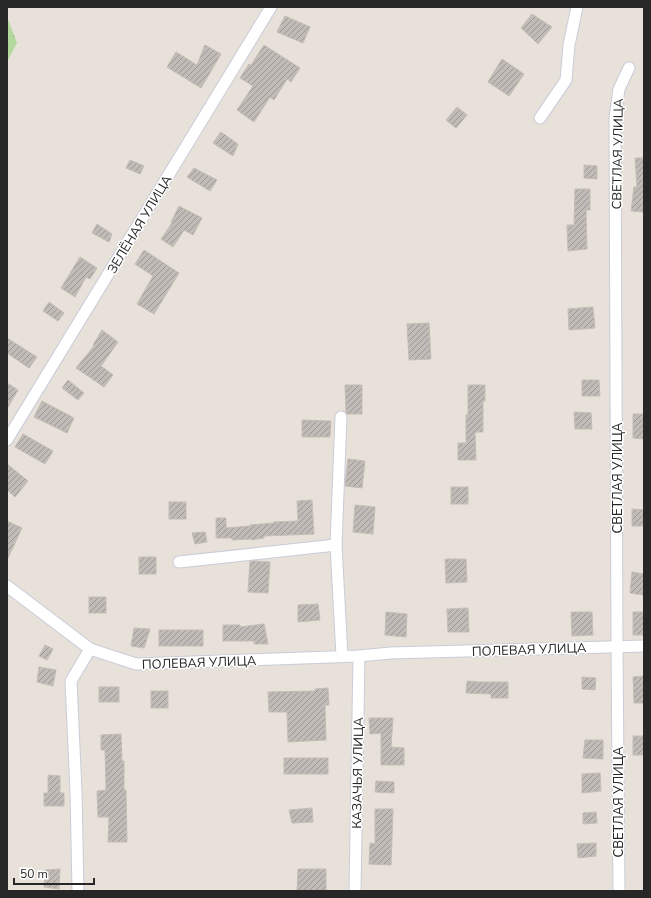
<svg xmlns="http://www.w3.org/2000/svg" width="651" height="898" font-family="'Nunito Sans',sans-serif">
	<style>
		.forest { fill: url(#forest-firs) }
		.building { fill: url(#building-hatch); stroke: #c3bdb4 }
		.lines { fill: none; stroke-linecap: round; stroke-linejoin: round }
		.street-casing { stroke: #c9ccd8; stroke-width: 13 }
		.street { stroke: #fff; stroke-width: 11 }
		.labels { text-anchor: middle; stroke-width: 3; stroke-linejoin: round; paint-order: stroke }
		.street-label { font-size: 13px; fill: #272727; stroke: #fff }
	</style>
	<defs>
		<pattern id="forest-firs" width="22" height="20" patternUnits="userSpaceOnUse"><rect width="22" height="20" fill="#b4d99c"/><path d="M5 1l3.5 6h-7zM16 11l3.5 6h-7z" fill="#9bba86"/></pattern>
		<pattern id="building-hatch" width="6" height="6" patternUnits="userSpaceOnUse"><rect width="6" height="6" fill="#c1bbb7"/><path d="M-1 1l2-2M0 6l6-6M5 7l2-2" fill="none" stroke="#9d9895"/></pattern>
	</defs>
	<rect width="100%" height="100%" fill="#e8e1da"/>
	<!-- forest -->
	<polygon class="forest" points="7,17 17,43 7,62"/>
	<!-- building -->
	<g class="building">
		<polygon points="532,14 552,27 538,44 521,28"/>
		<polygon points="285,16 310,27 303,43 277,32"/>
		<polygon points="205,45 221,54 201,88 167,67 176,52 197,65"/>
		<polygon points="264,45 300,68 291,82 287,79 274,100 270,97 254,122 237,110 253,86 240,78 249,64 251,65"/>
		<polygon points="502,59 524,74 509,96 488,82"/>
		<polygon points="457,107 467,115 456,128 446,120"/>
		<polygon points="221,132 238,144 233,156 213,143"/>
		<polygon points="635,158 644,158 644,212 631,211 634,187 637,187"/>
		<polygon points="130,160 144,166 140,174 126,168"/>
		<polygon points="584,165 597,166 597,179 584,178"/>
		<polygon points="194,168 217,180 210,191 187,177"/>
		<polygon points="575,189 590,189 590,210 586,210 587,249 568,251 567,225 574,225"/>
		<polygon points="179,206 202,218 193,235 184,230 173,247 161,239 172,223 171,222"/>
		<polygon points="97,224 112,234 109,242 92,233"/>
		<polygon points="144,250 179,273 154,314 137,304 153,276 135,264"/>
		<polygon points="80,257 97,268 90,279 86,277 75,297 61,288"/>
		<polygon points="49,302 64,313 58,321 43,311"/>
		<polygon points="593,307 595,328 569,330 568,309"/>
		<polygon points="429,323 431,359 409,360 407,324"/>
		<polygon points="102,330 118,342 101,366 113,375 104,387 76,368 94,346 93,345"/>
		<polygon points="7,338 37,357 29,368 7,353"/>
		<polygon points="68,380 84,393 78,400 62,388"/>
		<polygon points="582,380 599,380 600,396 582,396"/>
		<polygon points="7,383 18,390 7,409"/>
		<polygon points="345,385 362,385 362,414 347,414 346,412"/>
		<polygon points="468,385 485,385 485,401 483,401 483,432 475,432 476,460 458,460 458,443 466,443 466,415 468,415"/>
		<polygon points="42,401 74,418 67,433 34,417"/>
		<polygon points="574,412 591,413 592,429 575,429"/>
		<polygon points="633,414 644,414 644,439 633,438"/>
		<polygon points="302,420 331,421 330,437 302,437"/>
		<polygon points="23,434 53,451 45,464 15,447"/>
		<polygon points="348,459 365,461 362,488 345,486"/>
		<polygon points="7,464 28,481 15,497 7,490"/>
		<rect x="451" y="487" width="17" height="17"/>
		<polygon points="312,500 314,534 264,536 264,538 251,540 251,539 232,540 232,538 216,538 216,518 226,518 226,528 250,526 250,525 274,523 274,522 298,521 297,501"/>
		<rect x="169" y="502" width="17" height="17"/>
		<polygon points="355,505 375,507 373,534 353,532"/>
		<polygon points="632,509 644,510 644,526 632,526"/>
		<polygon points="7,521 22,528 7,560"/>
		<polygon points="205,532 207,542 195,544 192,533"/>
		<rect x="139" y="557" width="17" height="17"/>
		<polygon points="445,559 466,559 467,582 446,583"/>
		<polygon points="250,561 256,561 270,562 268,593 248,592"/>
		<polygon points="632,572 644,574 644,595 630,593"/>
		<rect x="89" y="597" width="17" height="16"/>
		<polygon points="318,604 320,620 298,622 298,605"/>
		<polygon points="468,608 469,632 448,632 447,609"/>
		<polygon points="386,612 407,614 406,637 385,635"/>
		<polygon points="571,612 592,612 593,635 572,636"/>
		<rect x="633" y="612" width="11" height="23"/>
		<polygon points="264,624 268,644 254,644 254,641 223,641 223,625 240,625 240,627"/>
		<polygon points="134,628 150,629 144,648 131,646"/>
		<rect x="159" y="630" width="44" height="16"/>
		<polygon points="45,645 53,649 47,660 39,656"/>
		<polygon points="39,667 56,670 53,686 37,682"/>
		<polygon points="644,676 644,703 634,703 633,677"/>
		<polygon points="582,677 596,678 595,690 582,689"/>
		<polygon points="467,681 479,682 508,682 508,698 491,698 491,694 466,693"/>
		<rect x="99" y="687" width="20" height="15"/>
		<polygon points="328,688 329,705 325,705 326,740 288,742 287,712 269,712 268,692 315,691 315,689"/>
		<rect x="151" y="691" width="17" height="17"/>
		<polygon points="369,718 393,718 391,747 404,748 404,765 381,765 381,733 370,734"/>
		<polygon points="121,734 122,761 124,761 124,790 126,790 127,842 108,842 109,817 98,817 97,791 106,790 105,750 101,750 101,735"/>
		<rect x="633" y="736" width="11" height="19"/>
		<polygon points="585,740 603,740 603,759 583,758"/>
		<rect x="284" y="758" width="44" height="16"/>
		<polygon points="600,773 601,791 582,793 582,774"/>
		<polygon points="48,775 60,776 60,793 64,793 64,806 44,806 44,793 48,793"/>
		<polygon points="376,781 394,782 394,793 375,792"/>
		<polygon points="312,808 313,822 292,823 289,810"/>
		<polygon points="375,809 393,809 391,865 369,864 370,843 375,844"/>
		<polygon points="596,812 597,823 583,824 583,813"/>
		<polygon points="596,843 596,856 578,858 577,844"/>
		<polygon points="60,869 59,889 44,887 45,870"/>
		<polygon points="298,869 326,869 326,891 297,891"/>
	</g>
	<g class="lines">
		<!-- street casing -->
		<g class="street-casing">
			<g id="street">
				<polyline points="540,118 566,80 569,45 577,7"/>
				<polyline points="341,417 336,545 342,656"/>
				<polyline points="7,440 271,7"/>
				<polyline points="179,562 336,545"/>
				<polyline points="7,586 90,649 136,664 359,656 391,653 644,646"/>
				<polyline points="78,891 76,792 71,681 90,649"/>
				<polyline points="355,891 359,656"/>
				<polyline points="619,891 617,646 615,118 619,89 629,68"/>
			</g>
		</g>
		<!-- street -->
		<use href="#street" class="street"/>
	</g>
	<g class="labels">
		<!-- street labels -->
		<g class="street-label">
			<text transform="translate(617 154) rotate(-89)" y="5">СВЕТЛАЯ УЛИЦА</text>
			<text transform="translate(139 224) rotate(-59)" y="5">ЗЕЛЁНАЯ УЛИЦА</text>
			<text transform="translate(617 478) rotate(-90)" y="5">СВЕТЛАЯ УЛИЦА</text>
			<text transform="translate(529 649) rotate(-2)" y="5">ПОЛЕВАЯ УЛИЦА</text>
			<text transform="translate(199 662) rotate(-2)" y="5">ПОЛЕВАЯ УЛИЦА</text>
			<text transform="translate(357 773) rotate(-89)" y="5">КАЗАЧЬЯ УЛИЦА</text>
			<text transform="translate(618 802) rotate(-90)" y="5">СВЕТЛАЯ УЛИЦА</text>
		</g>
	</g>
	<!-- border -->
	<rect width="651" height="898" fill="none" stroke="#272727" stroke-width="16"/>
	<!-- scale -->
	<path d="M14 878v6h80v-6" fill="none" stroke="#272727" stroke-width="2"/>
	<text x="20" y="878" font-size="12" fill="#272727" stroke="#ffffff" stroke-width="3" paint-order="stroke">50 m</text>
</svg>
